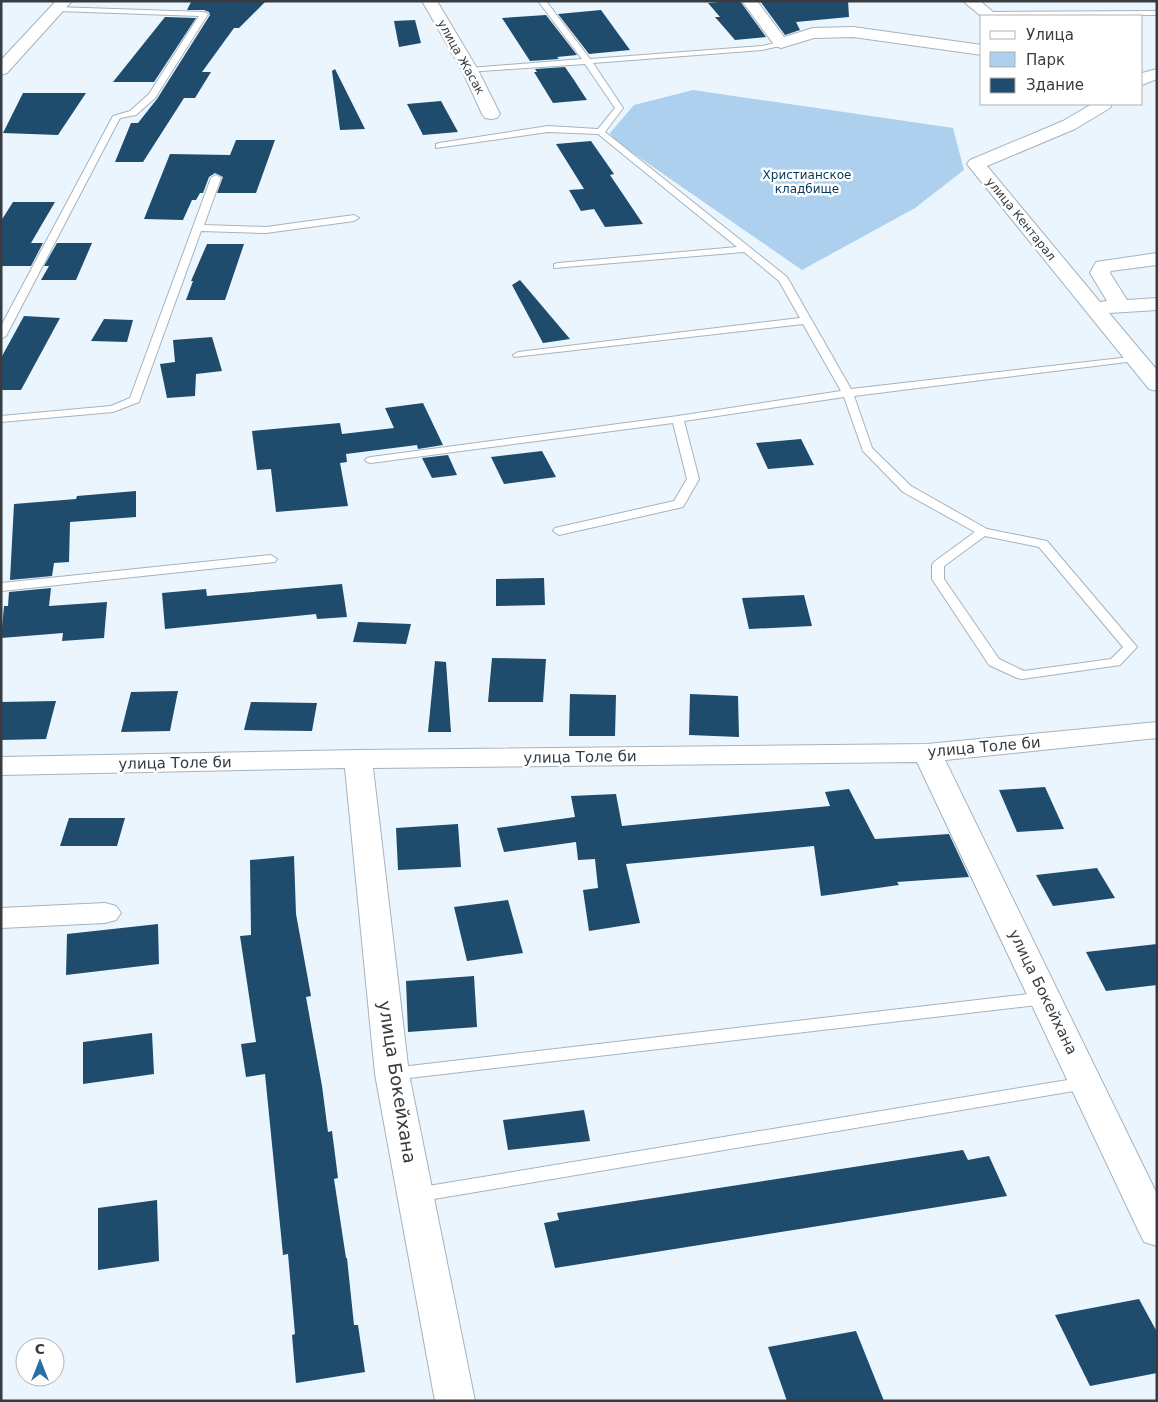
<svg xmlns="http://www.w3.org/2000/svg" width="1158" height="1402" font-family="'DejaVu Sans',sans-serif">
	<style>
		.green { fill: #acd0ed }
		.building { fill: #1f4b6c }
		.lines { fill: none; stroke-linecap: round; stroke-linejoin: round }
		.lane-casing { stroke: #a6b3bd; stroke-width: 2 }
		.street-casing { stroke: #a6b3bd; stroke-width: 2 }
		.secondary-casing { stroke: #a6b3bd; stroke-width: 2 }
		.lane { fill: #fff; fill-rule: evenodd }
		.street { fill: #fff; fill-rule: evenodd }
		.secondary { fill: #fff; fill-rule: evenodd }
		.labels { text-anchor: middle; stroke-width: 5; stroke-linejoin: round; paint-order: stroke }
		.far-street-label { font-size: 12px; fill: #373c41; stroke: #fff }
		.far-park-label { font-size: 12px; fill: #00395d; stroke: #fff }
		.street-label { font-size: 15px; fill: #373c41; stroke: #fff }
		.near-street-label { font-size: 18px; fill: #373c41; stroke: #fff }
	</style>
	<rect width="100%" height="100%" fill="#ebf5fe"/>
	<!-- green -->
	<polygon class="green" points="693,90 953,128 964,170 915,208 802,270 614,140 610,133 634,105"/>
	<!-- building -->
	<g class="building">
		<polygon points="223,1 266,1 239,28 234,28 202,72 211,72 195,98 184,98 143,162 115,162 131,123 138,123 157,99 210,15 209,12 204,10 187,10 191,2"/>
		<polygon points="732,1 740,1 766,37 735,40 715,17 720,17 708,3"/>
		<polygon points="760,1 848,1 849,17 796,22 800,30 785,35"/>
		<polygon points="601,10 630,50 589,54 558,14"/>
		<polygon points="546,15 577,55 557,57 559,59 530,61 502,18"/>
		<polygon points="165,17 196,18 154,82 113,82"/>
		<polygon points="415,20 421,43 399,47 394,21"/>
		<polygon points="565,67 574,80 587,100 553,103 534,72 537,72 535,69"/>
		<polygon points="335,69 365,129 340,130 332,71"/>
		<polygon points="23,93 86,93 58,135 3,133"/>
		<polygon points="441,101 458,132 423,135 407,104"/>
		<polygon points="236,140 275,140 256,193 217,193 223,177 215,173 209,177 203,193 200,193 196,200 192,200 183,220 144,219 170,154 230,155"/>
		<polygon points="591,141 614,174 610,175 643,224 605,227 594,209 581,211 569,190 584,189 556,144"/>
		<polygon points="13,202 55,202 31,243 43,243 31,266 1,266 1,221"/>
		<polygon points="57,243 92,243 76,280 41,280 49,266 44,266"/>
		<polygon points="207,244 244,244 225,300 186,300 193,281 191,281"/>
		<polygon points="520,280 570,339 543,343 512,285"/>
		<polygon points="24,316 60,318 21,390 1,390 1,358"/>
		<polygon points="104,319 133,320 127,342 91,341"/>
		<polygon points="212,337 222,371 196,374 195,396 167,398 160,364 175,362 173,340"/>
		<polygon points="423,403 443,445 418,449 417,445 346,454 347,462 340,463 348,506 276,512 271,469 257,470 252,431 340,423 342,434 394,428 385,408"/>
		<polygon points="801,439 814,465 768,469 756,443"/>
		<polygon points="542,451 556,477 504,484 491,457"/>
		<polygon points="448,455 457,475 432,478 422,458"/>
		<polygon points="136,491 136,517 70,522 69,562 54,563 52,576 10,580 14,504 76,499 77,496"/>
		<polygon points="544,578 545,605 496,606 496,579"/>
		<polygon points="342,584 347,617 317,619 316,614 165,629 162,593 206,589 207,596"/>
		<polygon points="51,588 49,606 107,602 104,638 62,641 63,633 1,638 4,606 8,606 9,592"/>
		<polygon points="804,595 812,626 749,629 742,598"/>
		<polygon points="358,622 411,624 406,644 353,642"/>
		<polygon points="492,658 546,659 543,702 488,702"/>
		<polygon points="435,661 446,662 451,732 428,732"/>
		<polygon points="178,691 170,731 121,732 131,692"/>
		<polygon points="570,694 616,695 615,736 569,736"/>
		<polygon points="690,694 738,696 739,737 689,735"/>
		<polygon points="56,701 46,739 1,740 1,702"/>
		<polygon points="251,702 317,703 312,731 244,730"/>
		<polygon points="1045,787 1064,829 1017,832 999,790"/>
		<polygon points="849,789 875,839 949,834 969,877 897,882 899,885 821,896 814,846 626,864 640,923 589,931 583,890 598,888 595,859 578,860 576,842 504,852 497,828 575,817 571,796 616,794 622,826 830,806 825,792"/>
		<polygon points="69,818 125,818 117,846 60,846"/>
		<polygon points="458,824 461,867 398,870 396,828"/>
		<polygon points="294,856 296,914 311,996 306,997 322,1086 328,1132 332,1131 338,1178 334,1179 346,1258 347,1258 354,1325 358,1325 365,1372 296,1383 292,1335 295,1334 288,1254 283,1255 265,1074 246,1077 241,1044 256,1042 240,936 251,935 250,860"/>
		<polygon points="1097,868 1115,898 1053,906 1036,875"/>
		<polygon points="508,900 523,953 467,961 454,907"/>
		<polygon points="158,924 159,964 66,975 67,934"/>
		<polygon points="1157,944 1157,985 1106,991 1086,952"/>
		<polygon points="474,976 477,1027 408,1032 406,981"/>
		<polygon points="152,1033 154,1074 83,1084 83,1042"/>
		<polygon points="584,1110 590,1141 508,1150 503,1120"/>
		<polygon points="963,1150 968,1160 989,1156 1007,1196 555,1268 544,1223 559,1220 557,1213"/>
		<polygon points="157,1200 159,1261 98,1270 98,1208"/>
		<polygon points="1139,1299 1157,1332 1157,1373 1090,1386 1055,1315"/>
		<polygon points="856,1331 884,1401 787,1401 768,1347"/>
	</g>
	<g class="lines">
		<!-- lane casing -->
		<g class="lane-casing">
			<g id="lane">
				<path d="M538,1H546L590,59L762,46L784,41V45L762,50L593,63L623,108L605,132L787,277L851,389L1139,356L1140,358L1135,361L854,396L872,448L911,486L987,529L1047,541L1137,647L1120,665L1022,679L1017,678L989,665L932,579V565L934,562L975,532L903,492L863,451L844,397L684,421L699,479L683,507L559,535L553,531L555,528L674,501L687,479L673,423L371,463L367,462L365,460L367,458L371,457L678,416L841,391L803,324L514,357L513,355L518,352L800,318L779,281L744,252L554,268V264L558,263L737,247L598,134L548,132L436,148V144L439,143L548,126L598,129L615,108L585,64L467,72V68H470L582,59ZM985,536L1039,547L1123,647L1111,659L1024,671L999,659L944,579V566Z"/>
				<polygon points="55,7 204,12 208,14 155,98 136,115 120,118 6,336 1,339 1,326 113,116 130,111 149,94 199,16 58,11 55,11"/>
				<polygon points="1157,11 1157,15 988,16 984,14 988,12"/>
				<polygon points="216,175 221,178 204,225 266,227 354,215 359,218 354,221 266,233 201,231 139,402 113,412 1,422 1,416 111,406 130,398 211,178"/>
				<polygon points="271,555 277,559 275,562 1,591 1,583"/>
				<polygon points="1046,992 1052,994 1054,998 1052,1002 1046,1004 392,1080 386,1078 383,1074 386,1070 392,1068"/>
				<polygon points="1086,1077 1092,1079 1095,1083 1092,1087 1086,1089 416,1202 410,1200 407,1195 410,1190 416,1188"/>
			</g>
		</g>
		<!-- street casing -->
		<g class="street-casing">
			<g id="street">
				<polygon points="422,1 437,1 478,70 500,114 497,118 491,119 485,118 482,114 462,70"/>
				<polygon points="742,1 757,1 784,37 813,28 853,27 982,45 982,55 853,37 814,38 781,48 775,46"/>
				<polygon points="963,1 980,1 998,16 982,17"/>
				<polygon points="1157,69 1157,79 1142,85 1142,73"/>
				<polygon points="1092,104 1112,104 1110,108 1075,129 987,166 1100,302 1107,301 1090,273 1096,262 1157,253 1157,265 1111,271 1110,273 1127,300 1157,298 1157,310 1109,313 1157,370 1157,391 1149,389 967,164 970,160 1063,121"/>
				<polygon points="1157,722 1157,738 945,760 1157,1194 1157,1246 1144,1242 1139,1232 917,762 373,768 409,1074 475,1401 435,1401 375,1074 345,768 1,775 1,757 358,750 927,744"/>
				<polygon points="105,903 116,906 121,913 116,920 105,923 1,928 1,908"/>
			</g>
		</g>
		<!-- secondary casing -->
		<g class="secondary-casing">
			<polygon id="secondary" points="56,1 72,1 7,73 1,75 1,60"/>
		</g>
		<!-- lane -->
		<use href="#lane" class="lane"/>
		<!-- street -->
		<use href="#street" class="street"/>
		<!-- secondary -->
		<use href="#secondary" class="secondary"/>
	</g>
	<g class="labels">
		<!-- far-street labels -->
		<g class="far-street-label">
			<text transform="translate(461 57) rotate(61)" y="4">улица Жасак</text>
			<text transform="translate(1021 219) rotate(51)" y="4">улица Кентарал</text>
		</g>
		<!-- far-park labels -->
		<g class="far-park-label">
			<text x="807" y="179">Христианское<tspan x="807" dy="14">кладбище</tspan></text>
		</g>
		<!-- street labels -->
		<g class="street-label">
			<text transform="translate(984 747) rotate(-5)" y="5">улица Толе би</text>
			<text transform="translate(580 757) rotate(-1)" y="5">улица Толе би</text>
			<text transform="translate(175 763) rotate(-1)" y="5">улица Толе би</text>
			<text transform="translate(1043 992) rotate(64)" y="5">улица Бокейхана</text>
		</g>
		<!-- near-street labels -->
		<g class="near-street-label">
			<text transform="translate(397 1082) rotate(81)" y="6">улица Бокейхана</text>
		</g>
	</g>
	<!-- border -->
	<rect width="1158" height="1402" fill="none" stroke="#373c41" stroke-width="5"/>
	<!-- legend -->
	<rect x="980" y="15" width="162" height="90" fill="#ffffff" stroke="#afb1b3"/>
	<rect x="990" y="31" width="25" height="8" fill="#ffffff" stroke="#afb1b3"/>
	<text x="1026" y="40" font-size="15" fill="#373c41">Улица</text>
	<rect x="990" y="52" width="25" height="15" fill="#acd0ed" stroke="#afb1b3"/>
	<text x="1026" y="65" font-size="15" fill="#373c41">Парк</text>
	<rect x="990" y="78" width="25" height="15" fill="#1f4b6c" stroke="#afb1b3"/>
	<text x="1026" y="90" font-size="15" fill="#373c41">Здание</text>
	<!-- north arrow -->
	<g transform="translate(40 1362)"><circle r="24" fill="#ffffff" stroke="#afb1b3"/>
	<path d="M0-4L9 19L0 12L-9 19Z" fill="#2770a3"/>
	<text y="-8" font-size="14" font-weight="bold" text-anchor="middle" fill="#373c41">С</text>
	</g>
</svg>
